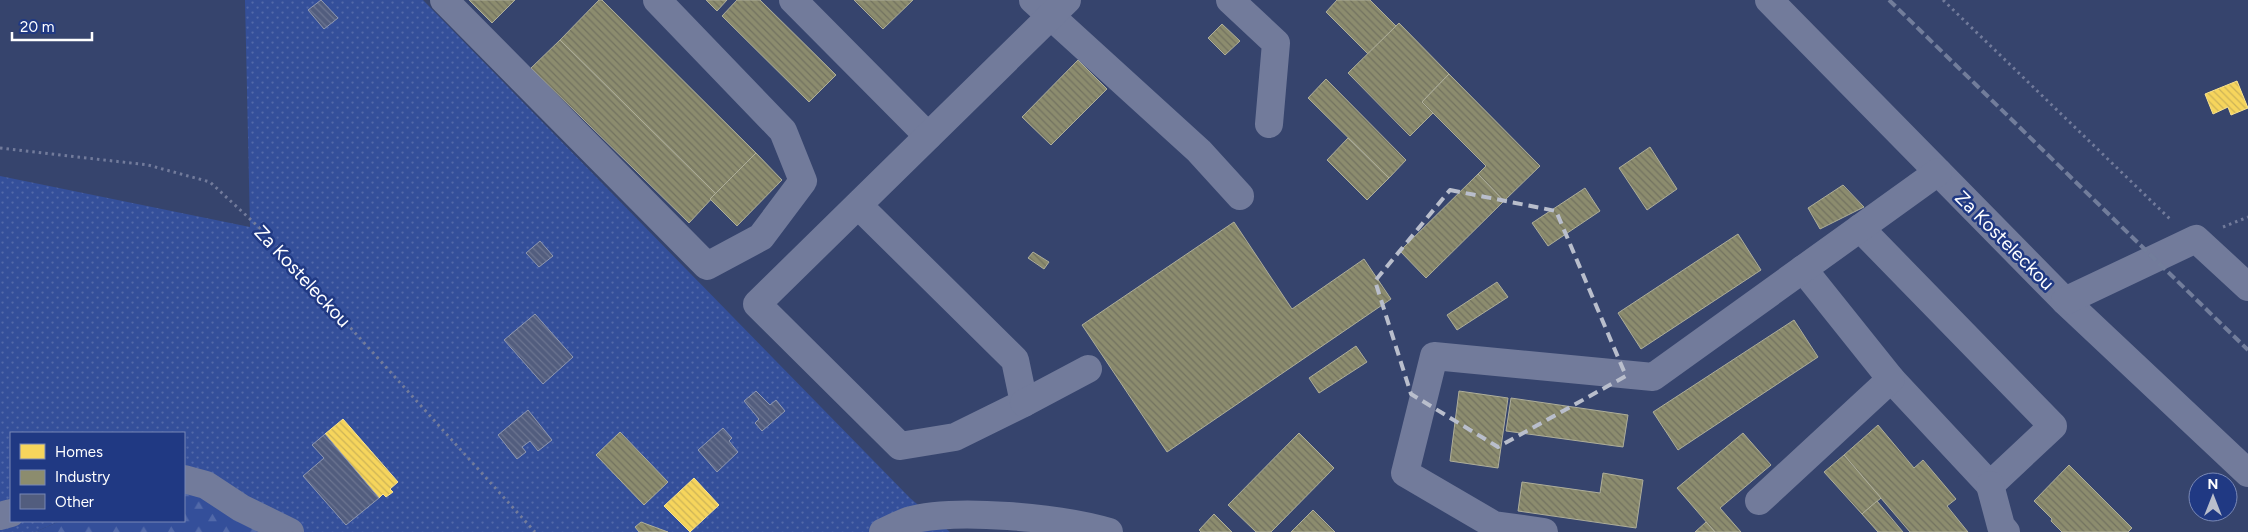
<svg xmlns="http://www.w3.org/2000/svg" width="2248" height="532" font-family="Figtree,sans-serif">
	<style>
		.grass { fill: url(#grass-dots) }
		.forest { fill: url(#forest-firs) }
		.homes { fill: url(#homes-back-hatch); stroke: #f9e28d }
		.industry { fill: url(#industry-back-hatch); stroke: #aeae9a }
		.building { fill: url(#building-back-hatch); stroke: #9099b1 }
		.lines { fill: none; stroke-linecap: round; stroke-linejoin: round }
		.path { stroke: #727b9b; stroke-width: 3; stroke-dasharray: 2.5 4; stroke-linecap: butt }
		.minor { stroke: #727b9b; stroke-width: 28 }
		.rail { stroke: #727d9b; stroke-width: 4; stroke-dasharray: 9 4; stroke-linecap: butt }
		.marked { fill: none; stroke: #b9becc; stroke-width: 4; stroke-dasharray: 10 6; stroke-linejoin: round }
		.labels { text-anchor: middle; stroke-width: 5; stroke-linejoin: round; paint-order: stroke }
		.street-label { font-size: 19px; fill: #fff; stroke: #203983 }
	</style>
	<defs>
		<pattern id="grass-dots" width="8" height="8" patternUnits="userSpaceOnUse" patternTransform="scale(1.25)"><rect width="8" height="8" fill="#344f9a"/><path d="M2 2h.1M6 6h.1" fill="none" stroke="#5269a9" stroke-width="1.8" stroke-linecap="round"/></pattern>
		<pattern id="forest-firs" width="22" height="20" patternUnits="userSpaceOnUse" patternTransform="scale(1.25)"><rect width="22" height="20" fill="#344f9a"/><path d="M5 1l3.5 6h-7zM16 11l3.5 6h-7z" fill="#5269a9"/></pattern>
		<pattern id="homes-back-hatch" width="6" height="6" patternUnits="userSpaceOnUse" patternTransform="scale(1.25)"><rect width="6" height="6" fill="#f6d55c"/><path d="M-1 5l2 2M0 0l6 6M5-1l2 2" fill="none" stroke="#ccb358"/></pattern>
		<pattern id="industry-back-hatch" width="6" height="6" patternUnits="userSpaceOnUse" patternTransform="scale(1.25)"><rect width="6" height="6" fill="#8c8c6e"/><path d="M-1 5l2 2M0 0l6 6M5-1l2 2" fill="none" stroke="#727260"/></pattern>
		<pattern id="building-back-hatch" width="6" height="6" patternUnits="userSpaceOnUse" patternTransform="scale(1.25)"><rect width="6" height="6" fill="#525d7e"/><path d="M-1 5l2 2M0 0l6 6M5-1l2 2" fill="none" stroke="#6c7591"/></pattern>
	</defs>
	<rect width="100%" height="100%" fill="#36446d"/>
	<!-- grass -->
	<polygon class="grass" points="245,0 423,0 910,498 950,532 282,532 184,485 184,433 11,433 11,521 60,521 35,532 0,532 0,176 250,227"/>
	<!-- forest -->
	<polygon class="forest" points="184,485 282,532 35,532 60,521 184,521"/>
	<!-- homes -->
	<g class="homes">
		<polygon points="2237,81 2248,108 2231,115 2228,107 2213,114 2205,94"/>
		<polygon points="343,419 398,482 390,489 393,492 386,497 383,494 379,498 325,434"/>
		<polygon points="694,478 719,505 690,532 664,506"/>
	</g>
	<!-- industry -->
	<g class="industry">
		<polygon points="469,0 515,0 492,23"/>
		<polygon points="599,0 602,0 756,153 716,194 560,40"/>
		<polygon points="706,0 727,0 717,11"/>
		<polygon points="737,0 760,0 836,75 809,102 722,16"/>
		<polygon points="854,0 913,0 883,29"/>
		<polygon points="1337,0 1370,0 1396,26 1368,54 1326,12"/>
		<polygon points="1399,23 1449,74 1422,102 1433,113 1410,136 1348,73"/>
		<polygon points="1222,24 1240,41 1225,55 1208,38"/>
		<polygon points="560,40 716,194 689,223 531,68"/>
		<polygon points="1078,60 1107,89 1051,145 1022,117"/>
		<polygon points="1449,74 1540,166 1504,201 1478,174 1486,166 1422,102"/>
		<polygon points="1326,79 1406,160 1389,178 1308,98"/>
		<polygon points="1348,138 1389,178 1367,200 1327,160"/>
		<polygon points="1650,147 1677,189 1647,210 1619,168"/>
		<polygon points="756,153 782,180 737,226 710,199"/>
		<polygon points="1478,174 1504,201 1426,278 1400,251"/>
		<polygon points="1843,185 1864,207 1820,229 1808,208"/>
		<polygon points="1585,188 1600,211 1548,246 1532,223"/>
		<polygon points="1234,222 1292,309 1364,259 1391,299 1167,452 1082,325"/>
		<polygon points="1738,234 1761,270 1641,349 1618,313"/>
		<polygon points="1033,252 1049,262 1044,269 1028,258"/>
		<polygon points="1497,282 1508,297 1457,330 1447,315"/>
		<polygon points="1794,320 1818,357 1678,450 1653,412"/>
		<polygon points="1356,346 1367,362 1319,393 1309,378"/>
		<polygon points="1459,391 1508,398 1498,468 1450,461"/>
		<polygon points="1511,398 1628,415 1623,447 1506,431"/>
		<polygon points="1878,425 1914,468 1923,460 1956,499 1947,506 1968,532 1910,532 1844,455"/>
		<polygon points="620,432 668,482 644,505 596,455"/>
		<polygon points="1299,433 1334,468 1271,532 1256,532 1228,505"/>
		<polygon points="1743,433 1771,465 1720,508 1741,532 1715,532 1677,488"/>
		<polygon points="1844,455 1881,498 1862,514 1824,472"/>
		<polygon points="2069,465 2132,528 2128,532 2062,532 2051,521 2052,519 2034,501"/>
		<polygon points="1603,473 1643,480 1636,528 1518,511 1522,482 1600,493"/>
		<polygon points="1877,501 1903,532 1878,532 1862,514"/>
		<polygon points="1313,510 1335,532 1291,532"/>
		<polygon points="1214,514 1232,532 1201,532 1199,530"/>
		<polygon points="641,522 668,532 639,532 635,527"/>
		<polygon points="1706,522 1715,532 1695,532"/>
	</g>
	<!-- building -->
	<g class="building">
		<polygon points="321,0 338,18 324,29 308,10"/>
		<polygon points="540,241 553,256 539,267 526,253"/>
		<polygon points="535,314 573,357 543,384 504,340"/>
		<polygon points="756,391 770,405 776,400 785,411 762,431 755,423 759,419 744,401"/>
		<polygon points="528,410 552,440 538,451 530,441 522,447 526,452 517,459 498,435"/>
		<polygon points="723,428 732,438 729,441 738,452 717,472 698,450"/>
		<polygon points="325,434 379,498 346,525 303,476 324,458 312,445"/>
	</g>
	<g class="lines">
		<!-- path -->
		<g class="path">
			<polyline points="1943,0 2171,220"/>
			<polyline points="0,148 148,165 210,182 263,231 535,532"/>
			<polyline points="2223,227 2248,217"/>
		</g>
		<!-- minor -->
		<g class="minor">
			<polyline points="444,0 707,266 761,237 803,181 783,131 657,0"/>
			<polyline points="793,0 928,136"/>
			<polyline points="1033,0 1199,151 1240,196"/>
			<polyline points="1230,0 1276,43 1269,124"/>
			<polyline points="1769,0 2065,301 2248,473"/>
			<polyline points="858,205 1015,360 1024,403 955,437 900,446 757,304 1067,0"/>
			<polyline points="1860,228 2053,426 1990,485 1891,379"/>
			<polyline points="2065,301 2196,239 2248,287"/>
			<polyline points="1024,403 1088,369"/>
			<polyline points="184,479 206,485 241,508 290,532"/>
			<polyline points="1990,485 2001,526 2006,532"/>
			<polyline points="1759,501 1891,379 1803,269"/>
			<polyline points="0,516 11,513"/>
			<path d="M883,532C891,529 899,524 908,521C954,507 1062,518 1109,532"/>
			<polyline points="1544,532 1494,525 1405,473 1434,356 1653,377 1938,172"/>
		</g>
		<!-- rail -->
		<polyline class="rail" points="1889,0 2248,350"/>
	</g>
	<!-- marked area -->
	<path class="marked" d="M1450,190L1556,211L1626,376L1498,447L1411,394L1375,281Z"/>
	<g class="labels">
		<!-- street labels -->
		<g class="street-label">
			<text transform="translate(2005 240) rotate(45)" y="7">Za Kosteleckou</text>
			<text transform="translate(303 276) rotate(47)" y="7">Za Kosteleckou</text>
		</g>
	</g>
	<!-- legend -->
	<rect x="10" y="432" width="175" height="90" fill="#203983" stroke="#7988b5"/>
	<rect x="20" y="444" width="25" height="15" fill="#f6d55c" stroke="#7988b5"/>
	<text x="55" y="457" font-size="15" fill="#ffffff">Homes</text>
	<rect x="20" y="470" width="25" height="15" fill="#8c8c6e" stroke="#7988b5"/>
	<text x="55" y="482" font-size="15" fill="#ffffff">Industry</text>
	<rect x="20" y="494" width="25" height="15" fill="#525d7e" stroke="#7988b5"/>
	<text x="55" y="507" font-size="15" fill="#ffffff">Other</text>
	<!-- north arrow -->
	<g transform="translate(2213 497)"><circle r="24" fill="#203983" stroke="#7988b5"/>
	<path d="M0-4L9 19L0 12L-9 19Z" fill="#b9becc"/>
	<text y="-8" font-size="14" font-weight="bold" text-anchor="middle" fill="#ffffff">N</text>
	</g>
	<!-- scale -->
	<path d="M12 32v8h80v-8" fill="none" stroke="#ffffff" stroke-width="2.5"/>
	<text x="20" y="32" font-size="15" fill="#ffffff" stroke="#203983" stroke-width="4" paint-order="stroke">20 m</text>
</svg>
